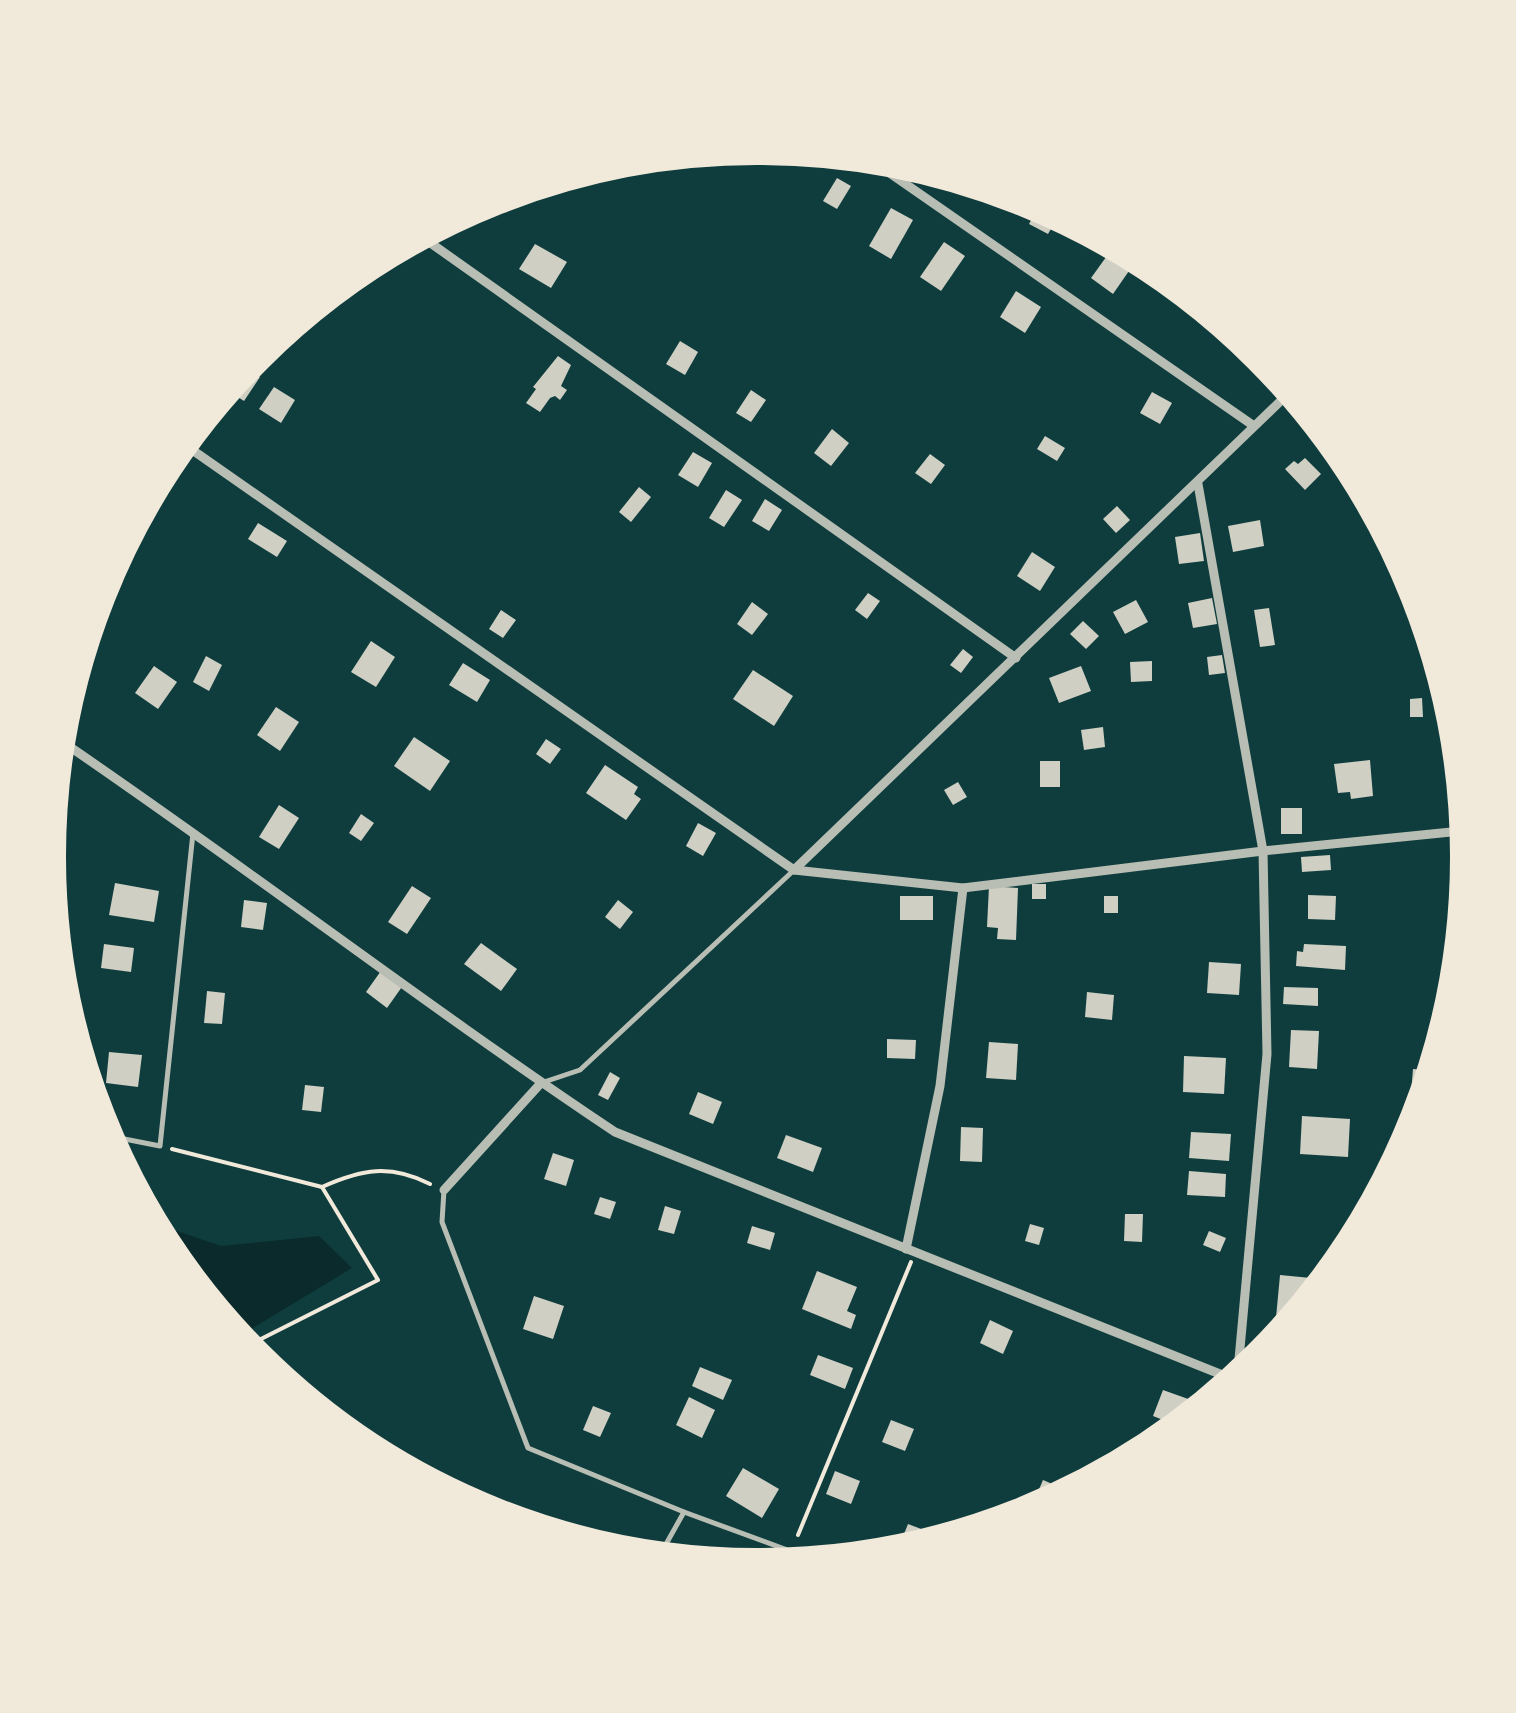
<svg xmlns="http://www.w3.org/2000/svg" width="1516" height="1713" font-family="'Sofia Sans Condensed',sans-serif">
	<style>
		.water { fill: #0a2a2b }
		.building { fill: #cfcfc3 }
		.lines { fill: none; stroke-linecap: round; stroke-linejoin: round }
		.path { stroke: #f1e9da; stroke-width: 4 }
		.service { stroke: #b8beb3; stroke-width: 5 }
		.minor { stroke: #b8beb3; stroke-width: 9 }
		.rim { fill: none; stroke: #f1e9da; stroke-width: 12 }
	</style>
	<rect width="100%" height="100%" fill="#0f3d3e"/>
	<!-- water -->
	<polygon class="water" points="145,1220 221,1246 319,1236 352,1268 243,1334 200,1299 163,1254"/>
	<!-- building -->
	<g class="building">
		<polygon points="952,171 977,179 982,180 975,191 950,174"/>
		<polygon points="837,178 851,186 837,209 823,201"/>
		<polygon points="1041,202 1060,213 1048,234 1029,224"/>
		<polygon points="891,208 913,220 891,259 869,246"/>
		<polygon points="944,242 965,256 941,291 920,277"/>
		<polygon points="535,244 567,262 551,288 519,269"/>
		<polygon points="1109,253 1131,268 1113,294 1091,278"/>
		<polygon points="1016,291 1041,307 1025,333 1000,317"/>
		<polygon points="680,341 698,352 685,375 666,364"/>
		<polygon points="558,356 571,365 561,386 567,390 560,400 555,396 550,398 540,412 526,403 536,389 533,387"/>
		<polygon points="241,365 260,377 244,401 222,387"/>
		<polygon points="274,387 295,400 281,423 259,409"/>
		<polygon points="751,390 766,400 751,422 736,413"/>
		<polygon points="1152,392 1172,403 1160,424 1140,413"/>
		<polygon points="832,429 849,443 831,466 814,453"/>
		<polygon points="1045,436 1065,448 1057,461 1037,449"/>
		<polygon points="693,452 712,463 698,487 678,475"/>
		<polygon points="930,454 945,465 931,484 915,473"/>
		<polygon points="1305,458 1321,474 1305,490 1285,469 1294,461 1298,464"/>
		<polygon points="162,461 166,464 152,486 150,484"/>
		<polygon points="639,487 651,497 631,522 619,512"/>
		<polygon points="726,490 742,500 724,527 709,518"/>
		<polygon points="765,499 782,510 769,531 752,521"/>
		<polygon points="1117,506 1130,520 1116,533 1103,519"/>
		<polygon points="1260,520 1264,546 1233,552 1228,526"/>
		<polygon points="258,523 287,541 277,557 248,539"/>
		<polygon points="1200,533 1204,561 1179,564 1175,537"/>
		<polygon points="1032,552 1055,567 1040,591 1017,576"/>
		<polygon points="868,593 880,601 867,619 855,610"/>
		<polygon points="1212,598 1217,624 1193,628 1188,603"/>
		<polygon points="1136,600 1148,622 1125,634 1113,612"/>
		<polygon points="752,602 768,614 752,635 737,624"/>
		<polygon points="1269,608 1275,645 1260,647 1254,610"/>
		<polygon points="501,610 516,620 503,638 489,629"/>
		<polygon points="1083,621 1099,636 1086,649 1070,634"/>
		<polygon points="371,641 395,657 376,687 351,672"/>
		<polygon points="77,648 89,655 76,675 70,671"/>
		<polygon points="963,649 973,657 961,673 950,665"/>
		<polygon points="1222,655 1225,673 1209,675 1207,657"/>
		<polygon points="206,656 222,665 209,691 193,682"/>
		<polygon points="1152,661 1152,681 1131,682 1130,662"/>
		<polygon points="463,663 490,680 477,702 449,685"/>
		<polygon points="154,666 177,682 158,709 135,693"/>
		<polygon points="1081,666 1091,691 1059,703 1049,678"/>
		<polygon points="753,670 793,696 774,726 733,699"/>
		<polygon points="1422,698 1423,717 1410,717 1410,699"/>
		<polygon points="276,707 299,722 280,751 257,735"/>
		<polygon points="1103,727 1105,747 1084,750 1081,730"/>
		<polygon points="414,737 450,761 430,791 394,766"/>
		<polygon points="546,739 561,749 550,764 536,754"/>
		<polygon points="1370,760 1373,796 1351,799 1350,792 1338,793 1334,764"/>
		<rect x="1040" y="761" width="20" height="26"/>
		<polygon points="605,765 638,787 634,794 641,799 626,820 586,793"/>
		<polygon points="958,782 967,797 953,805 944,790"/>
		<polygon points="279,805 299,818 279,849 259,837"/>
		<rect x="1281" y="808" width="21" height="26"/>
		<polygon points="361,814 374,823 361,841 349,833"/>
		<polygon points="698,823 716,833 703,856 686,846"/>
		<polygon points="1330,855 1331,870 1302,872 1301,857"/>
		<polygon points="115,883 159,891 154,922 109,915"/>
		<rect x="1032" y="884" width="14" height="15"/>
		<polygon points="412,886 431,898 407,934 388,922"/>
		<polygon points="989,886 1018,888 1016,940 997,939 998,928 987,927"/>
		<polygon points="1308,895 1336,896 1335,920 1308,919"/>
		<rect x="900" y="896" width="33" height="24"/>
		<rect x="1104" y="896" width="14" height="17"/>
		<polygon points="244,900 267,903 263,930 241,927"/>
		<polygon points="618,900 633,912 620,929 605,917"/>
		<polygon points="481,943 517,969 501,991 464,964"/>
		<polygon points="104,944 134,948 131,972 101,968"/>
		<polygon points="1304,944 1346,946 1345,970 1296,966 1297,951 1303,952"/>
		<polygon points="1209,962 1241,964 1239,995 1207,993"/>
		<polygon points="383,968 404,984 387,1008 366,992"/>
		<polygon points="1284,987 1318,988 1318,1006 1283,1004"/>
		<polygon points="207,991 225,993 222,1024 204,1023"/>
		<polygon points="1087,992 1114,995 1112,1020 1085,1017"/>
		<polygon points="1291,1030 1319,1031 1317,1069 1289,1067"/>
		<polygon points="887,1039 916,1040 915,1059 887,1058"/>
		<polygon points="989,1042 1018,1044 1016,1080 986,1078"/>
		<polygon points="109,1052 142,1055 138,1087 106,1083"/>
		<polygon points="1184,1056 1226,1058 1224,1094 1183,1092"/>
		<polygon points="1413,1069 1435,1071 1429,1096 1411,1094"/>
		<polygon points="610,1072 620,1078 608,1100 598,1095"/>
		<polygon points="305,1085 324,1087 321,1112 302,1110"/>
		<polygon points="698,1092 722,1102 713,1124 689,1114"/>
		<polygon points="1302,1116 1350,1119 1348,1157 1300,1154"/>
		<polygon points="961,1127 983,1128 982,1162 960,1161"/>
		<polygon points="1191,1132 1231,1134 1229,1161 1189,1158"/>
		<polygon points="786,1135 822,1148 813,1172 777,1158"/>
		<polygon points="553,1153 574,1160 566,1186 544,1179"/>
		<polygon points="1189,1171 1226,1174 1225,1197 1187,1195"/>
		<polygon points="600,1197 616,1202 610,1219 594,1214"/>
		<polygon points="665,1206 681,1211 674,1234 658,1230"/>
		<polygon points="1125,1214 1143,1214 1142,1242 1124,1241"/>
		<polygon points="1030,1224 1044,1228 1039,1245 1025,1241"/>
		<polygon points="752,1226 775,1233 770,1250 747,1243"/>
		<polygon points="1209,1231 1226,1238 1220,1252 1203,1245"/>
		<polygon points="817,1271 857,1287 847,1311 856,1315 851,1329 802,1309"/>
		<polygon points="1280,1275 1311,1278 1308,1308 1295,1325 1276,1318"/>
		<polygon points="534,1296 564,1306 553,1339 523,1329"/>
		<polygon points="990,1320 1013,1331 1003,1354 980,1343"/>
		<polygon points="818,1355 853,1368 845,1389 810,1375"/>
		<polygon points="700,1367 732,1380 723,1400 692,1386"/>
		<polygon points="1163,1390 1191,1400 1181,1427 1153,1416"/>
		<polygon points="689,1397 715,1410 702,1438 676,1425"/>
		<polygon points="593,1406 611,1413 600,1437 583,1430"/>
		<polygon points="891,1420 914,1429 905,1451 882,1442"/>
		<polygon points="743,1468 779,1489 762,1518 726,1496"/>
		<polygon points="835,1471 860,1481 851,1504 826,1494"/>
		<polygon points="1043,1480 1076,1494 1059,1503 1037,1494"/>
		<polygon points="908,1524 937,1535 932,1548 894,1559"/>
	</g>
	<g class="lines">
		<!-- path -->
		<g class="path">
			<polyline points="172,1149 322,1187"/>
			<path d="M241,1349L378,1280L322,1187C362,1169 390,1164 430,1184"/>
			<polyline points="798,1535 911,1262"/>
		</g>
		<!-- service -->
		<g class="service">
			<polyline points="544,1082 580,1070 793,871"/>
			<polyline points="99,1134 160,1146 193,833"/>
			<polyline points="444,1190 442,1222 528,1448 684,1512 828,1565"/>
			<polyline points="656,1562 684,1512"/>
		</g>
		<!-- minor -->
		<g class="minor">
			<polyline points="858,151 1254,426"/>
			<polyline points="415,232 1016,658"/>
			<polyline points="178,440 794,870 963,888 1263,851 1471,830"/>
			<polyline points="1198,484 1263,851 1267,1054 1237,1381"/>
			<path d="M54,736C244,865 425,1005 615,1132L1240,1382"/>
			<polyline points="794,870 1294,388"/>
			<polyline points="444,1190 541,1083"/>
			<polyline points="906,1249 940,1086 963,888"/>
		</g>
	</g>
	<!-- crop -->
	<path d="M0 0H1516V1713H0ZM757 159H759A697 697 0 0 1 1456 856V857A697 697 0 0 1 759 1554H757A697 697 0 0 1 60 857V856A697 697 0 0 1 757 159Z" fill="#f1e9da" fill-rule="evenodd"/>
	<path class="rim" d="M757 159H759A697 697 0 0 1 1456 856V857A697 697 0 0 1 759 1554H757A697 697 0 0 1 60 857V856A697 697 0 0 1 757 159Z"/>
</svg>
